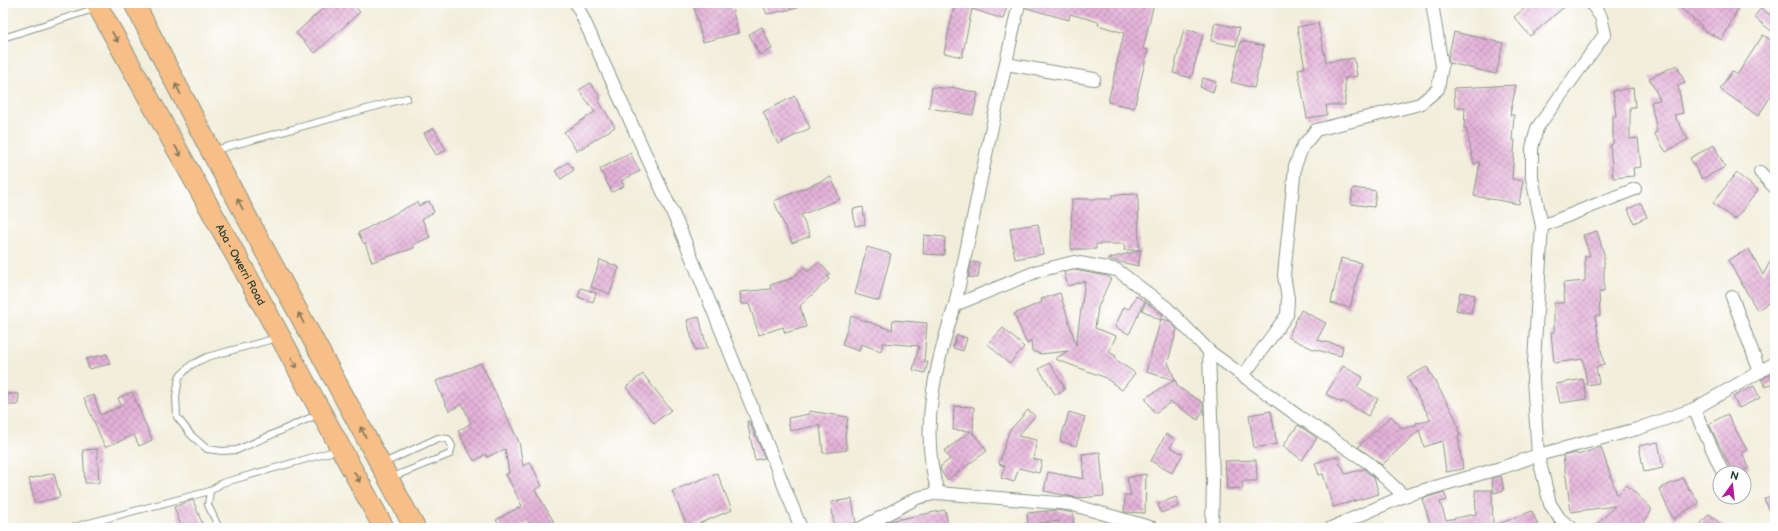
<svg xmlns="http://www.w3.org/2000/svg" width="1778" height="531" font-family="'Balsamiq Sans',sans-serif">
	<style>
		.building { fill: url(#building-cross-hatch) }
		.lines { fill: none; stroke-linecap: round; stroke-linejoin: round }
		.service-casing { stroke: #889688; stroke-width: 8 }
		.minor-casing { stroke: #889688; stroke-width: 14 }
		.trunk-casing { stroke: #889688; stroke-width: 22 }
		.service { stroke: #fff; stroke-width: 6 }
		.minor { stroke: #fff; stroke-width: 12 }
		.trunk { stroke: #f7be87; stroke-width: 20 }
		.oneway { stroke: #807759 }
		.labels { text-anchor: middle; stroke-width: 4; stroke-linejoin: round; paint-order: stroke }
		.street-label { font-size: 11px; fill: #1f3d34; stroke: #fff }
	</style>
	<defs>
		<pattern id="building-cross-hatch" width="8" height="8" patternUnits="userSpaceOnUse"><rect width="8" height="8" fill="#e4b1d8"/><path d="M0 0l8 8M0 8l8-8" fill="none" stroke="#b891b0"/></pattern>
	</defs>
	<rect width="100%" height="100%" fill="#fff"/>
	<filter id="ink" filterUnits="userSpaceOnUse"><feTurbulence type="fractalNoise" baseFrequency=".025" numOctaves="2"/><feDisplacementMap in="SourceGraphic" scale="8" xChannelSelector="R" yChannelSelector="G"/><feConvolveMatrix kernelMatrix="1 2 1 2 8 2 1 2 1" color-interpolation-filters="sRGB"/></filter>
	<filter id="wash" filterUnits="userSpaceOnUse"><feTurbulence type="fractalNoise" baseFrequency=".012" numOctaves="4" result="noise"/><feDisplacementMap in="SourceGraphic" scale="16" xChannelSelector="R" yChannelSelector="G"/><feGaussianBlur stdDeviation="0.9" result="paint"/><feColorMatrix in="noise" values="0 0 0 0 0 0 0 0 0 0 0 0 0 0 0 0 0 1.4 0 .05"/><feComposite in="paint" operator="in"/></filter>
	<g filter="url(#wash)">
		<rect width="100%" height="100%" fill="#f2eedb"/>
		<g id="blocks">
			<!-- building -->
			<g class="building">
				<polygon points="329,3 352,3 360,12 315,53 296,33"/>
				<polygon points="693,3 731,3 738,33 703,42"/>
				<polygon points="762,3 797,3 798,8 767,14"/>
				<polygon points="955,3 1008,3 1003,19 972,9 962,57 944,53"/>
				<polygon points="1026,3 1154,3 1143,49 1148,50 1134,108 1108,102 1124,33 1098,25 1099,22 1070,14 1069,20 1026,8"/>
				<polygon points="1531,3 1569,3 1530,36 1514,17"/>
				<polygon points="1674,3 1741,3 1722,40 1700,28 1702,26"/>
				<polygon points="1761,8 1775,19 1775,34 1754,17"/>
				<polygon points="1215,23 1239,28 1236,46 1211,41"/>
				<polygon points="1318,23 1326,62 1354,58 1357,76 1345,78 1345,105 1326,105 1327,115 1307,118 1298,69 1305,68 1297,27"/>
				<polygon points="762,27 772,49 759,55 749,34"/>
				<polygon points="1184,29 1203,34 1191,78 1173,73"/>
				<polygon points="1454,32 1503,43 1496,74 1449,63 1448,58"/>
				<polygon points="1763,35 1775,43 1775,90 1758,116 1720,89 1732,71 1737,75"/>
				<polygon points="1241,41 1264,46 1254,88 1231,82"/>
				<polygon points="1677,65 1685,83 1678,86 1683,113 1674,115 1688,139 1666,152 1654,133 1657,132 1651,102 1660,100 1649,78"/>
				<polygon points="1203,78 1216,82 1213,92 1200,87"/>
				<polygon points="590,83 601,98 598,100 615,127 577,151 564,132 595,112 579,90"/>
				<polygon points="1516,85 1510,115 1514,115 1512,140 1515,140 1512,179 1523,181 1519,204 1474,196 1480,162 1474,164 1466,128 1464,128 1465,107 1455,107 1454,88"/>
				<polygon points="932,87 950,89 951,87 978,93 973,115 929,108"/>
				<polygon points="1633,88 1635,107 1630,107 1630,139 1638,138 1641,167 1633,168 1634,176 1613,178 1610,145 1613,144 1613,116 1616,116 1613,91"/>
				<polygon points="795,96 810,128 778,144 763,112"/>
				<polygon points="434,128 446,150 436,155 424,133"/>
				<polygon points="1714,145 1725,167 1702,179 1690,158"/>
				<polygon points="630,153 640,171 621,181 624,186 612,192 600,169"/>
				<polygon points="568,162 574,170 561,179 555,171"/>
				<polygon points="1736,173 1758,190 1735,220 1713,203"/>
				<polygon points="831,177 840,199 801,215 810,236 792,243 774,201"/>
				<polygon points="1353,188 1376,191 1374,207 1351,204"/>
				<polygon points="1138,194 1139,250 1124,250 1125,244 1096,244 1096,249 1071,249 1072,199 1112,199 1112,195"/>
				<polygon points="429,201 434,212 422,219 430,237 413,245 414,248 372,262 365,243 364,244 358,233 417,202 419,206"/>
				<polygon points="1641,203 1647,217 1634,223 1628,209"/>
				<polygon points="863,207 865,224 855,226 853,209"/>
				<polygon points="1038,224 1043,254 1015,259 1010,228"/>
				<polygon points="1597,231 1604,254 1604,292 1599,292 1600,316 1595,316 1604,365 1596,367 1599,383 1587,385 1583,359 1554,363 1551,332 1554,332 1554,303 1565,303 1563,283 1585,281 1585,256 1590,256 1583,235"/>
				<polygon points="924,235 945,237 944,255 923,254"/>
				<polygon points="867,247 891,254 879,301 855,294"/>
				<polygon points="1749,249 1763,275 1775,252 1775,299 1757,310 1728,260"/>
				<polygon points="1141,250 1138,266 1107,259"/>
				<polygon points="1341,258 1361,263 1350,308 1331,303"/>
				<polygon points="600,260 619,267 610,294 591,287"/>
				<polygon points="819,262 830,274 827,276 829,279 800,306 806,327 785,333 783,327 759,335 749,304 741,304 740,292 771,289 770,285 793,278 804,267 808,272"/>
				<polygon points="972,262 980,263 978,278 968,277"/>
				<polygon points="1074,270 1107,276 1111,278 1098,307 1095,328 1116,336 1109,352 1116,356 1115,359 1135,373 1122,390 1104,377 1055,359 1068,351 1041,354 1032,351 1031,340 1027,344 1014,314 1042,302 1041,299 1060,293 1076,345 1085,281 1068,286 1064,272"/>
				<polygon points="581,288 596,293 593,302 578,297"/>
				<polygon points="1460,292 1475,295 1471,313 1456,310"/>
				<polygon points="1136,296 1145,301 1129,334 1115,327 1124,307 1129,309"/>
				<polygon points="1146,302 1163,315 1160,320 1142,310"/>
				<polygon points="1301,310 1326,323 1317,340 1343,346 1341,356 1313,349 1288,337"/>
				<polygon points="851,316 892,330 893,320 927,323 924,361 928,362 925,373 913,370 919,346 883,343 881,351 861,344 859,351 842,345"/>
				<polygon points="699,317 707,348 695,351 687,320"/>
				<polygon points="1161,319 1170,321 1177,329 1168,362 1178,387 1203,403 1203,411 1198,420 1171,402 1155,413 1145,398 1175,380 1146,372"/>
				<polygon points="1003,328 1024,347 1009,364 988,344"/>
				<polygon points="957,335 967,338 963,351 953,348"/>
				<polygon points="107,354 110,364 89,369 86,359"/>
				<polygon points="481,363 519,442 523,466 530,462 542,486 535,490 554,522 544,528 534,528 530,522 518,528 501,528 496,520 522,506 506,474 509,473 505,449 487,457 486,454 474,461 458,431 471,423 462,404 449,411 441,394 436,381"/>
				<polygon points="1049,363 1064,386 1064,390 1059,394 1055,394 1039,369"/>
				<polygon points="1343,366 1363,377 1357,387 1378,399 1368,416 1343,401 1342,403 1326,394"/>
				<polygon points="1427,367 1454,415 1460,436 1458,436 1463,469 1446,472 1442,441 1424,447 1419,430 1382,465 1358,447 1391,416 1403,429 1417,424 1416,422 1419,423 1431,420 1407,377"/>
				<polygon points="1775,372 1775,381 1766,387 1761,379"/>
				<polygon points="643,374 671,410 654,423 626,387"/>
				<polygon points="1583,379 1587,399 1560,403 1556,384"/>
				<polygon points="1754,386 1760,398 1739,408 1733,397"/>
				<polygon points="132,392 152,440 139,446 134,435 105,447 84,398 94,395 100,415 121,406 118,398"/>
				<polygon points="3,394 19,394 18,405 3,405"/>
				<polygon points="954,406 974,407 973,435 974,434 987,451 947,480 941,471 940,467 950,459 944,451 971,431 953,430"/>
				<polygon points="1028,410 1035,416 1018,436 1037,440 1033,459 1042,461 1039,473 1019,468 1014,482 1001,478 1005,466 999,464 1009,431"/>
				<polygon points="809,411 848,417 845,436 847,450 823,453 820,425 790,431 788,418 809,414"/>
				<polygon points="1271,411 1277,444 1254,448 1249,415"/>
				<polygon points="1069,412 1085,417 1076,446 1060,441"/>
				<polygon points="1727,414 1747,450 1742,452 1749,468 1739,473 1733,473 1709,424"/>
				<polygon points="747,421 749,421 765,458 755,460"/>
				<polygon points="1298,425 1317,438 1302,460 1283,446"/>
				<polygon points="1166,434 1175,439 1170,447 1183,454 1172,473 1151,461"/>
				<polygon points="1658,442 1663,468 1644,472 1639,446"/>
				<polygon points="1601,447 1617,495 1627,485 1651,508 1651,511 1641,528 1593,528 1615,506 1571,512 1563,456 1577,453 1578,455"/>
				<polygon points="97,449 99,483 85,483 83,450"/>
				<polygon points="1100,452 1104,496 1077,498 1044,491 1048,472 1084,479 1082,454"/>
				<polygon points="1335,457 1339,457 1341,462 1339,464 1342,466 1345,474 1364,469 1374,478 1379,494 1333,507 1323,474 1319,475 1315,463"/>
				<polygon points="1256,460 1257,481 1242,481 1243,488 1227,489 1225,461"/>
				<polygon points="54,473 60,497 35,503 29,479"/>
				<polygon points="717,473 732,510 688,528 672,491"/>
				<polygon points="1146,474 1145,513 1124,512 1125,495 1131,495 1127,478"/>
				<polygon points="1501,476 1504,490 1494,493 1491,479"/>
				<polygon points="1683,478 1689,490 1690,489 1699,503 1673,519 1659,489"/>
				<polygon points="1475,490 1492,490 1493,526 1532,511 1538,525 1530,528 1432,528 1422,499 1444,492 1447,500 1440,502 1446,520 1476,514"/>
				<polygon points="1775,493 1775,521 1764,499"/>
				<polygon points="1176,497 1179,506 1161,513 1158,504"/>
				<polygon points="852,499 856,523 834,526 831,502"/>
				<polygon points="193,500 204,528 182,528 174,507"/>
				<polygon points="945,510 949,528 880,528 880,526 890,521"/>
				<polygon points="1057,510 1073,513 1074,528 1058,528 1059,521 1038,523 1038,528 1028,528 1027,513"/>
				<polygon points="1709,514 1726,528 1697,528"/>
			</g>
		</g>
	</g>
	<g filter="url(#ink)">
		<use href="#blocks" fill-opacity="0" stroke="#889688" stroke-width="1"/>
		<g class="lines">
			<!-- service casing -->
			<g class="service-casing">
				<g id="service">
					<polyline points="3,38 97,8"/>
					<polyline points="215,150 407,98"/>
					<polyline points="277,338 207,357 191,365 179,377 176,397 177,417 191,435 207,449 222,451 237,450 319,414"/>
					<polyline points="384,463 438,438 448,439 452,446 450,454 390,478"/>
					<polyline points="70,528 210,491"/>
					<polyline points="219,528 208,505 210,491 222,483 338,450"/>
				</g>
			</g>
			<!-- minor casing -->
			<g class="minor-casing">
				<g id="minor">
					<polyline points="576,3 680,229 801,528"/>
					<polyline points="1006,64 1094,79"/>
					<polyline points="1760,172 1775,188"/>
					<polyline points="1542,226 1635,189"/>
					<polyline points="1732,297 1760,372"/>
					<polyline points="955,305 987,150 1019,3"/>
					<polyline points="1209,351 1298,416 1369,463 1404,496"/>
					<polyline points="1243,376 1287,315 1288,299 1284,275 1295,166 1303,146 1316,130 1420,104 1438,89 1442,66 1432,3"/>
					<polyline points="1694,409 1723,473"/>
					<path d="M938,493C919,430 935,366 955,305L1038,271L1074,262L1117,270L1166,307L1209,351L1213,482L1212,528"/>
					<polyline points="861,528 917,498 938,493 1070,504 1153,528"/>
					<polyline points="1331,528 1404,496 1504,467 1538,455 1637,429 1694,409 1775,363"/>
					<polyline points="1572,528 1560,519 1550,504 1538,455 1533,379 1542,226 1532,178 1532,148 1537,128 1605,34 1601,17 1591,3"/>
				</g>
			</g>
			<!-- trunk casing -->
			<g class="trunk-casing">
				<g id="trunk">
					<path id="s1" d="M96,3L244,270L384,528"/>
					<polyline points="134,3 211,151 415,528"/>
				</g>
			</g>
			<!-- service -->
			<use href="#service" class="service"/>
			<!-- minor -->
			<use href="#minor" class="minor"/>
			<!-- trunk -->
			<use href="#trunk" class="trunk"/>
		</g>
		<!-- one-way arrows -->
		<defs><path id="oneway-shaft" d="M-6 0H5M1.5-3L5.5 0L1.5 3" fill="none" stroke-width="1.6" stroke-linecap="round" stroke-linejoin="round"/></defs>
		<g class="oneway">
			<use href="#oneway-shaft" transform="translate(115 37) rotate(61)"/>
			<use href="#oneway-shaft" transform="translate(178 89) rotate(-117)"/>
			<use href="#oneway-shaft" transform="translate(178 151) rotate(61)"/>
			<use href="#oneway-shaft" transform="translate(240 204) rotate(-118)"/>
			<use href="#oneway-shaft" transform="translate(301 318) rotate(-118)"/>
			<use href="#oneway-shaft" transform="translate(294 363) rotate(61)"/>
			<use href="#oneway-shaft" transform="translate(363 432) rotate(-118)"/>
			<use href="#oneway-shaft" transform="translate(357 477) rotate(61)"/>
		</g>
	</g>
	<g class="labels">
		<!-- street labels -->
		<g class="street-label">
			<text dy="4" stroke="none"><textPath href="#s1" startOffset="299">Aba - Owerri Road</textPath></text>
		</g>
	</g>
	<!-- margin -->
	<rect width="1778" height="531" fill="none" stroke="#fff" stroke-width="16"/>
	<!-- north arrow -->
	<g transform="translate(1732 485) rotate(15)"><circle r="19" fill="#ffffff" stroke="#a5b1ae"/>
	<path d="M0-3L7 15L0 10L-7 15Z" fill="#b5179e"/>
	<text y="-6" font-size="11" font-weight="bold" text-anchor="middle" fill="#1f3d34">N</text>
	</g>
</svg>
